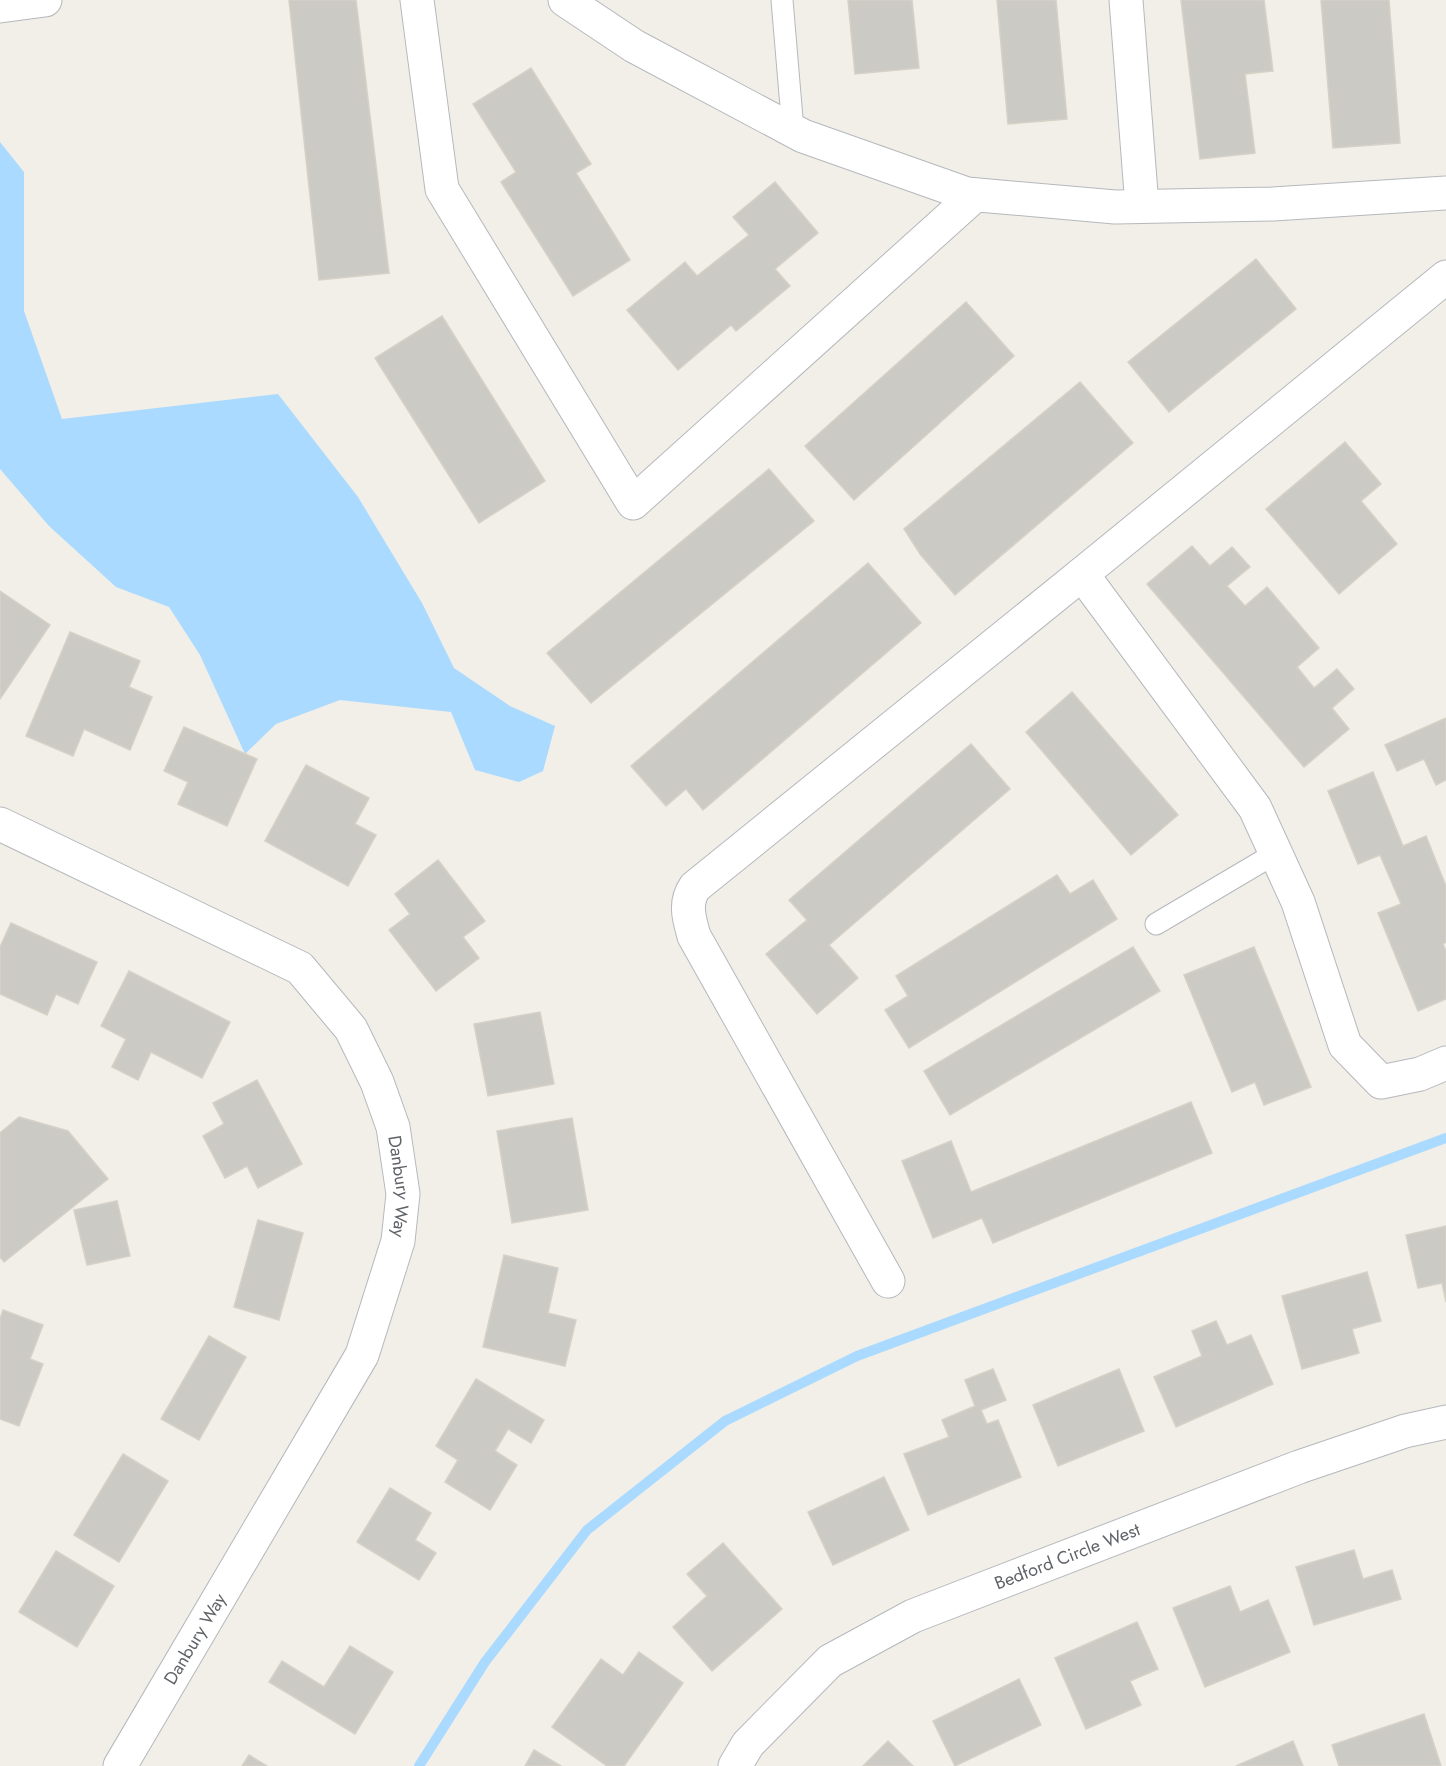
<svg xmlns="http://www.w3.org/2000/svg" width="1446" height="1766" font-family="Jost,sans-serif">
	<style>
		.water { fill: #aadaff }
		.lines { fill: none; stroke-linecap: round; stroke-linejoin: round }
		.stream { stroke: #aadaff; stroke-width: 10 }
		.building { fill: #cccac5; stroke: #d6d1c6; stroke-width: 1.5 }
		.lane-casing { stroke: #b5b8bc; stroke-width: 23 }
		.street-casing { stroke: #b5b8bc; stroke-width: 35 }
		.lane { stroke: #fff; stroke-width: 21 }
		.street { stroke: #fff; stroke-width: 33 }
		.labels { text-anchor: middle; stroke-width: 6; stroke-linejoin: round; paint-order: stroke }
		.street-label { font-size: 18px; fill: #5f6368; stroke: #fff }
	</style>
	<rect width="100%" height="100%" fill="#f1efe8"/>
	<!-- water -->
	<polygon class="water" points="0,142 24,172 24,311 62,419 278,394 358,497 422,603 454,668 510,706 555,726 543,771 519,782 475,770 451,712 340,700 276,724 245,754 200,655 169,607 116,587 49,526 0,469"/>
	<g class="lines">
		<!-- stream -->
		<polyline class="stream" points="419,1766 485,1662 587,1530 725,1421 857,1356 1446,1138"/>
	</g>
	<!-- building -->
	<g class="building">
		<polygon points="289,0 356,0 389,273 319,280"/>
		<polygon points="848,0 912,0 919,68 855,74"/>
		<polygon points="997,0 1056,0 1067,119 1008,124"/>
		<polygon points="1181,0 1264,0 1273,71 1245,74 1255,153 1200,159"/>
		<polygon points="1321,0 1389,0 1400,143 1333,148"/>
		<polygon points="531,68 591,164 576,173 630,260 573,296 501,182 516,172 473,104"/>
		<polygon points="775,182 818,233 775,269 790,286 736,331 731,325 678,370 627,310 685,262 697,276 749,235 733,217"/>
		<polygon points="1256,259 1296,309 1169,412 1128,362"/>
		<polygon points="966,302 1014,356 854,500 805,446"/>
		<polygon points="442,316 545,481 479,523 375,358"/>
		<polygon points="1080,382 1133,443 955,595 920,554 904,529"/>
		<polygon points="1345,442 1381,484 1361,501 1397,544 1339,594 1266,509"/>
		<polygon points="769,469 814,521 591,703 547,653"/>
		<polygon points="1192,546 1210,566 1232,547 1250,567 1227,586 1245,606 1267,587 1319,648 1297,667 1314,688 1337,669 1354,689 1332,708 1349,729 1304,767 1147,584"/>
		<polygon points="868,563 921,623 703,810 686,789 666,806 631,766"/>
		<polygon points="0,591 50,625 0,699"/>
		<polygon points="70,632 140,661 129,687 152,697 130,750 84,729 73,756 26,736"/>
		<polygon points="1072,692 1178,815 1131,855 1026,732"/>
		<polygon points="1446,718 1446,780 1436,785 1424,759 1397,771 1385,745"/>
		<polygon points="184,727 257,759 227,826 178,804 188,782 164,771"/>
		<polygon points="971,744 1010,789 829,945 858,978 817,1014 766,954 807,920 789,900"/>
		<polygon points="306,765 369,798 355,824 376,835 348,886 265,841"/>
		<polygon points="1373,772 1403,846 1426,836 1446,886 1446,942 1443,944 1446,951 1446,999 1418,1011 1378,913 1401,904 1380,855 1358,864 1328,791"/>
		<polygon points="438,860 485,921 463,937 479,958 436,991 389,930 410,914 395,894"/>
		<polygon points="1057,875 1070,894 1093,880 1117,919 909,1048 885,1010 908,996 896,976"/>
		<polygon points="11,923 97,962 78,1004 56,994 47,1015 0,994 0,947"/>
		<polygon points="1133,947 1160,991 950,1115 924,1071"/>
		<polygon points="1254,947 1311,1087 1264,1105 1255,1082 1232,1092 1184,975"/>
		<polygon points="129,971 230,1022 202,1078 151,1052 138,1080 112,1067 126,1039 101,1026"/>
		<polygon points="540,1012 554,1084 488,1096 474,1024"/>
		<polygon points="257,1080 302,1164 258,1188 247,1166 225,1178 203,1136 224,1124 213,1103"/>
		<polygon points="1191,1102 1212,1153 993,1243 982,1218 933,1238 902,1161 951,1141 971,1192"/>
		<polygon points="19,1117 68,1131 108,1179 4,1262 0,1257 0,1133"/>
		<polygon points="572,1118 588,1210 512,1223 497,1131"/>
		<polygon points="117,1201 130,1256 87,1265 74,1210"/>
		<polygon points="258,1220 303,1233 279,1320 234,1307"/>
		<polygon points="1446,1226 1446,1302 1442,1283 1418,1288 1406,1235"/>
		<polygon points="504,1255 558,1268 548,1313 576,1320 565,1366 483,1347"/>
		<polygon points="1367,1272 1381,1321 1352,1329 1359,1353 1302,1369 1282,1296"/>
		<polygon points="3,1310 43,1325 30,1359 43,1364 19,1426 0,1419 0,1319"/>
		<polygon points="1216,1321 1227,1345 1251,1335 1273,1384 1176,1427 1154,1377 1202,1356 1192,1331"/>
		<polygon points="209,1336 246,1357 199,1440 161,1419"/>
		<polygon points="993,1369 1006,1400 981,1410 987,1424 998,1420 1021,1477 928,1515 904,1454 949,1437 942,1420 975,1406 965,1380"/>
		<polygon points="1119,1369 1144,1431 1058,1466 1033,1405"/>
		<polygon points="476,1379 544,1420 531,1443 508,1429 495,1451 517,1465 490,1510 445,1482 458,1460 436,1446"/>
		<polygon points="123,1454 168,1481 119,1562 74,1535"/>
		<polygon points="884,1477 909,1530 833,1565 808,1512"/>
		<polygon points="390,1488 431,1513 415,1540 436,1553 419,1580 357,1542"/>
		<polygon points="723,1543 782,1609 712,1671 673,1627 707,1596 687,1574"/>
		<polygon points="1354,1550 1363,1579 1392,1570 1401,1599 1314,1625 1296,1567"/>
		<polygon points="56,1551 114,1586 77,1647 19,1612"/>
		<polygon points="1230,1586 1240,1612 1268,1600 1290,1652 1205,1687 1173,1608"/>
		<polygon points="1137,1622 1158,1669 1130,1681 1141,1705 1086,1729 1055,1658"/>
		<polygon points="350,1646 393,1672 355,1734 269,1682 282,1661 324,1687"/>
		<polygon points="639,1652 683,1683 624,1766 607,1766 552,1727 601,1659 623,1675"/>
		<polygon points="1019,1679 1041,1725 955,1766 933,1721"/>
		<polygon points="1424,1714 1441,1766 1339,1766 1332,1745"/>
		<polygon points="888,1741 913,1766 863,1766"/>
		<polygon points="1293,1741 1303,1766 1236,1766"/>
		<polygon points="534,1750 561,1766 525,1766"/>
		<polygon points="249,1755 267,1766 242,1766"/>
	</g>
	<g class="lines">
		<!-- lane casing -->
		<g class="lane-casing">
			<g id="lane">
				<polyline points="782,0 793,130"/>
				<polyline points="1156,924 1276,853"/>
			</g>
		</g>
		<!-- street casing -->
		<g class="street-casing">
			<g id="street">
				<polyline points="417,0 442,189 633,503 975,195"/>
				<polyline points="565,0 634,46 803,136 967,194 1115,207 1273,204 1446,193"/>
				<polyline points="1126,0 1142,206"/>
				<polyline points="0,6 45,0"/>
				<polyline points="1446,277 1082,574 1255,808 1298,902 1345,1045 1381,1082 1420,1074 1446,1063"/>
				<path id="s1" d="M0,824L300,968L351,1029L377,1082L393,1127L403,1194L398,1241L362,1355L120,1766"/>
				<path d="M888,1281L694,936C689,918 684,903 695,887L1082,574"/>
				<path id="s2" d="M735,1766L748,1744L830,1661L913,1616L1299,1467L1405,1431L1446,1422"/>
			</g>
		</g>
		<!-- lane -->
		<use href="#lane" class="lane"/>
		<!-- street -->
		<use href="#street" class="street"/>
	</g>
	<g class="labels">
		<!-- street labels -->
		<g class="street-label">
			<text dy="6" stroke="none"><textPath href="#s1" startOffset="579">Danbury Way</textPath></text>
			<text dy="6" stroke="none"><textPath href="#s2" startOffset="402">Bedford Circle West</textPath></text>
			<text transform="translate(195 1639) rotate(-59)" y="6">Danbury Way</text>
		</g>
	</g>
</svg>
